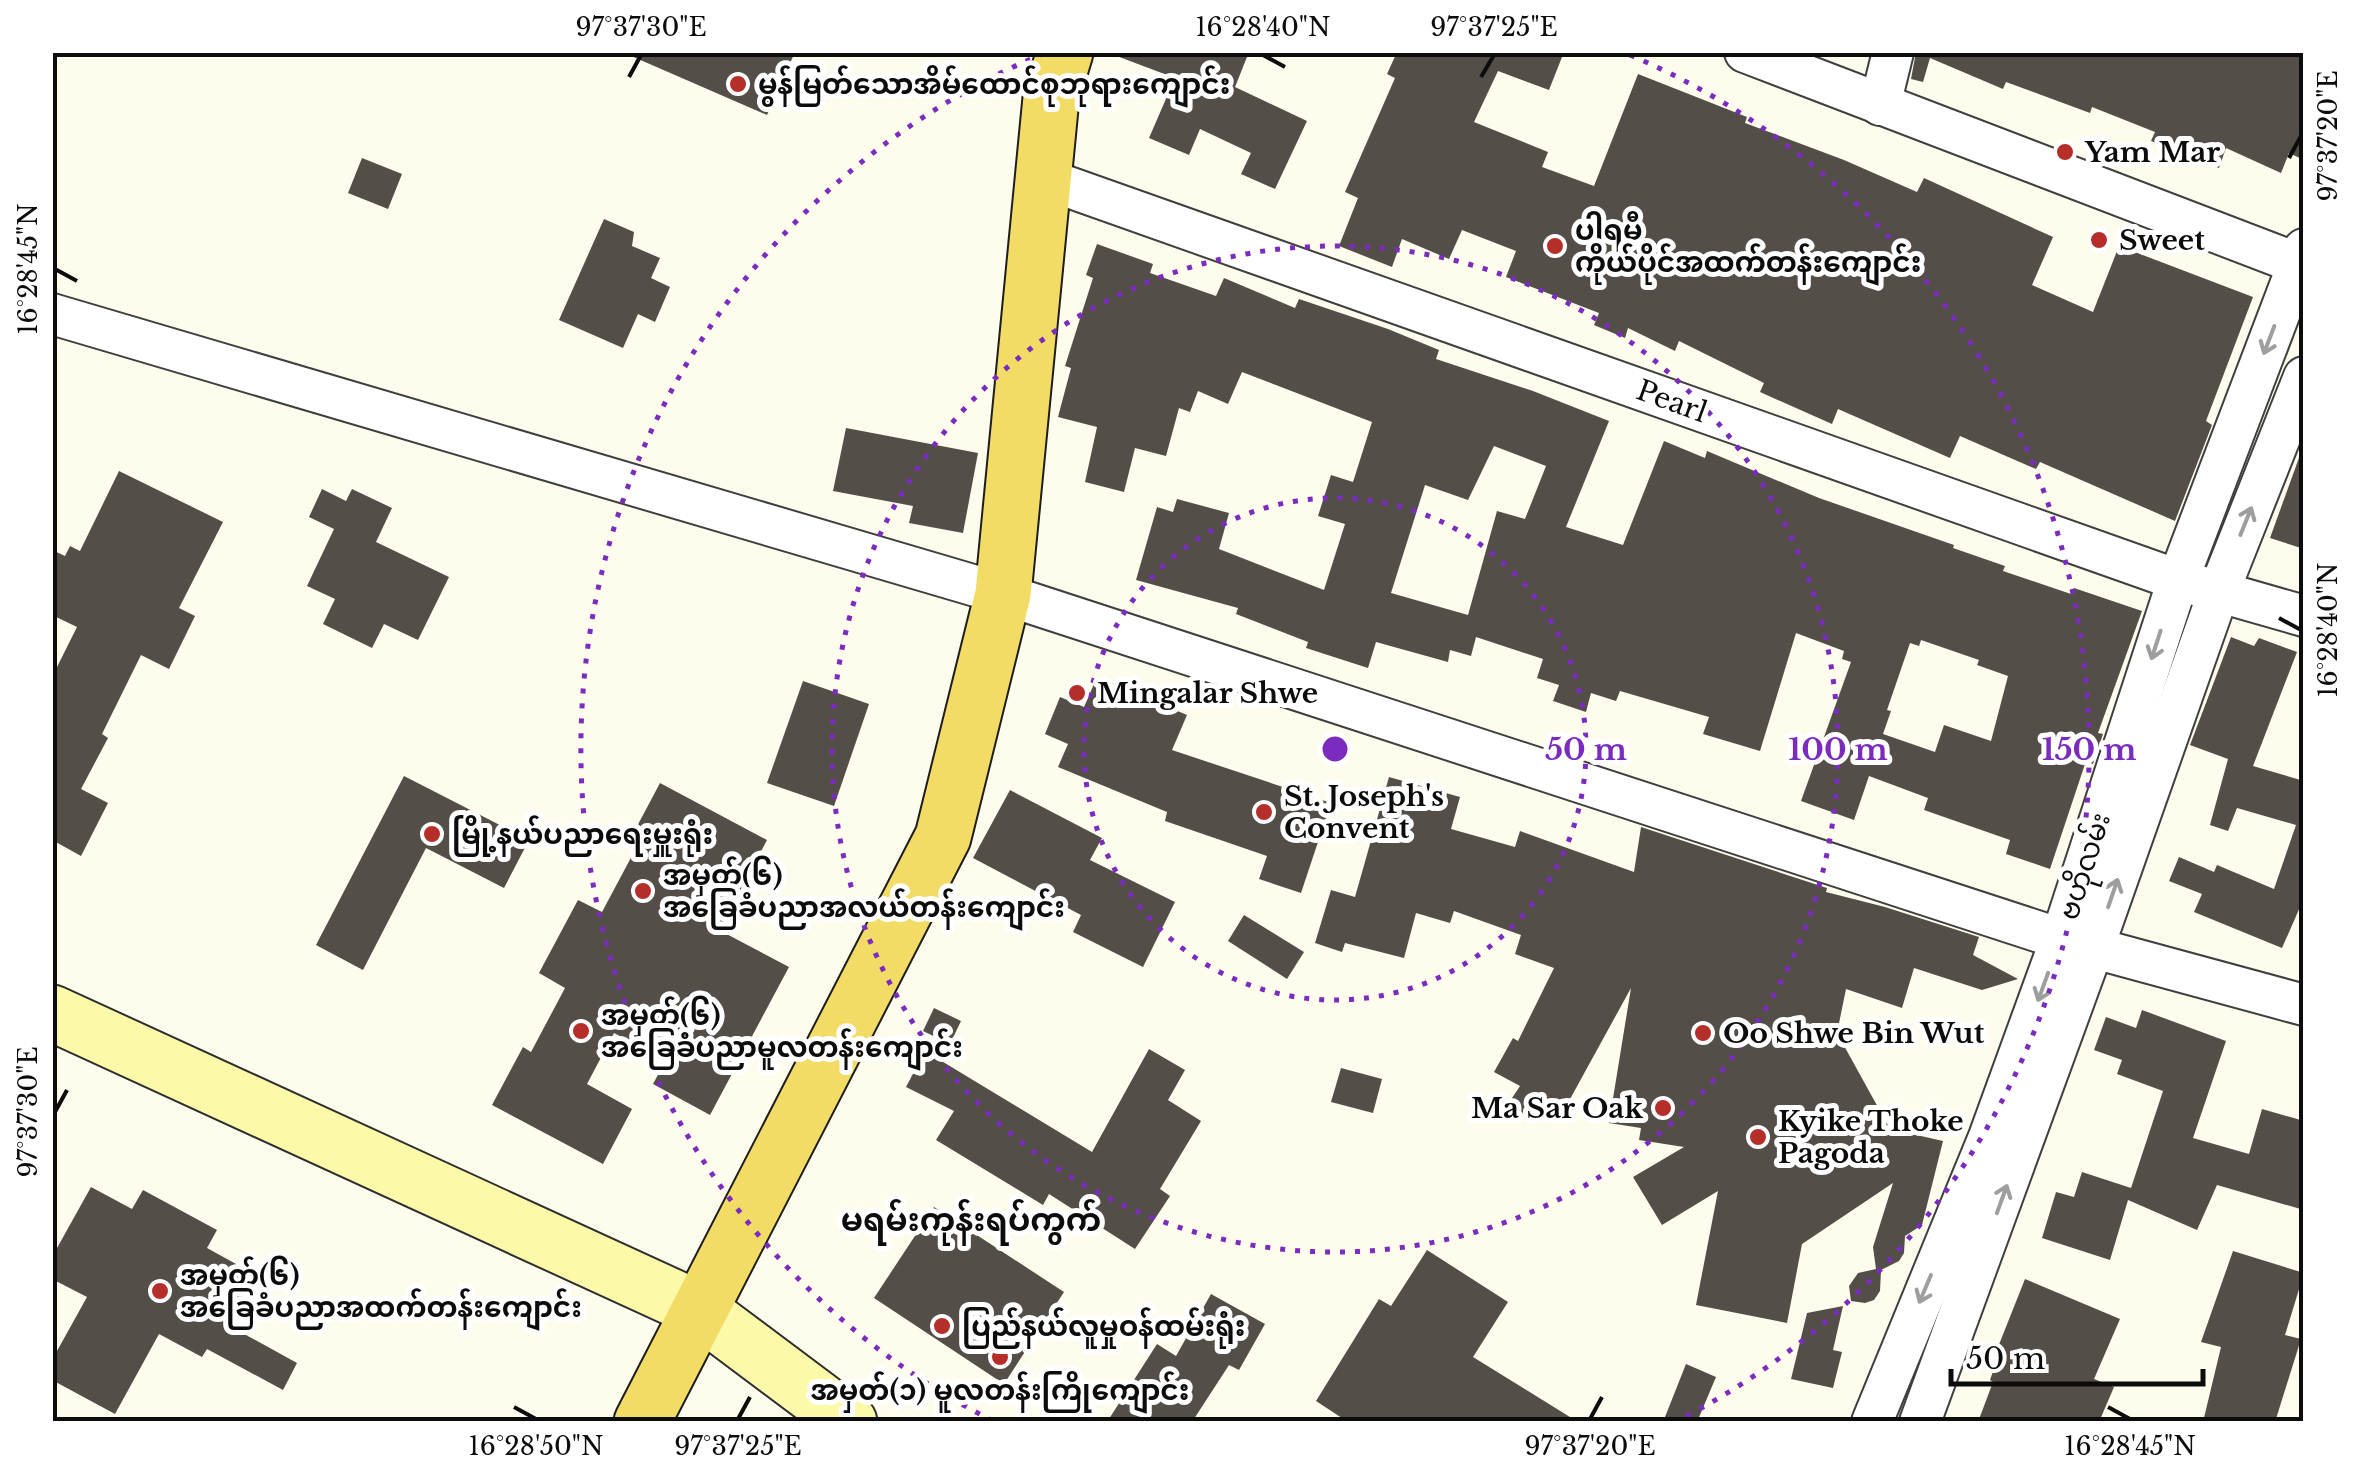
<svg xmlns="http://www.w3.org/2000/svg" width="2356" height="1474" font-family="'Libre Baskerville','Noto Sans Myanmar',serif">
	<style>
		.building { fill: #544e49; fill-rule: evenodd }
		.lines { fill: none; stroke-linecap: round; stroke-linejoin: round }
		.street-casing { stroke: #3f3f3f; stroke-width: 44 }
		.secondary-casing { stroke: #2e2e2e; stroke-width: 59 }
		.primary-casing { stroke: #1d1d1d; stroke-width: 59 }
		.street { stroke: #fff; stroke-width: 40 }
		.secondary { stroke: #fcf9a9; stroke-width: 55 }
		.primary { stroke: #f3dc66; stroke-width: 55 }
		.oneway { stroke: #9e9e9e }
		.ticks { fill: none; stroke: #0c0c0c; stroke-width: 4 }
		.ring { fill: none; stroke: #7b2cbf; stroke-width: 5; stroke-dasharray: 5 10 }
		.poi-dot { fill: #b62e2a; stroke: #fff; stroke-width: 4 }
		.labels { text-anchor: middle; stroke-width: 10; stroke-linejoin: round; paint-order: stroke }
		.poi-label { font-size: 28px; font-weight: bold; fill: #0c0c0c; stroke: #fff; text-anchor: start }
		.street-label { font-size: 28px; fill: #0c0c0c; stroke: #fff }
		.quarter-label { font-size: 32px; font-weight: bold; fill: #0c0c0c; stroke: #fff }
		.centre { fill: #7b2cbf; stroke: #fff; stroke-width: 5 }
		.ring-label { font-size: 30px; text-anchor: middle; font-weight: bold; fill: #7b2cbf; stroke: #fff; stroke-width: 10; stroke-linejoin: round; paint-order: stroke }
		.neatline { fill: none; stroke: #0c0c0c; stroke-width: 4 }
		.ticks-label { font-size: 25px; text-anchor: middle; fill: #0c0c0c }
	</style>
	<rect width="100%" height="100%" fill="#fefcec"/>
	<!-- building -->
	<g class="building">
		<polygon points="622,52 795,52 767,115"/>
		<polygon points="1114,52 1249,52 1235,87 1307,121 1275,189 1241,174 1251,153 1200,129 1189,155 1149,138 1175,78 1114,55"/>
		<polygon points="1397,52 1564,52 1549,90 1498,71 1474,122 1548,152 1542,167 1594,186 1638,74 1747,117 1745,123 1844,160 1917,192 1924,178 2053,237 2032,285 2093,312 2119,246 2253,297 2206,421 2212,425 2175,521 2040,462 2036,469 1960,436 1950,458 1838,409 1832,424 1760,392 1764,383 1679,341 1675,351 1628,328 1625,338 1594,325 1599,313 1506,277 1516,251 1462,230 1449,259 1402,239 1392,267 1339,246 1358,198 1345,192 1395,78 1387,74"/>
		<polygon points="1916,52 2304,52 2304,160 2289,153 2281,173 2226,148 2219,168 2151,141 2155,132 2092,107 2090,113 2006,82 2003,89 1930,58 1923,82 1911,79"/>
		<polygon points="362,158 402,174 388,209 348,193"/>
		<polygon points="604,219 634,232 632,246 660,258 651,278 670,287 655,322 638,314 623,348 559,320"/>
		<path d="M1097,244L1153,264L1150,273L1216,296L1224,278L1295,308L1299,299L1388,329L1439,350L1436,359L1533,391L1609,421L1566,527L1623,545L1664,441L1705,458L1707,451L1819,498L1954,545L1953,548L2005,566L2003,571L2071,594L2074,588L2142,611L2098,733L2103,734L2093,764L2086,761L2050,869L2006,854L2010,840L1924,810L1928,798L1869,776L1854,820L1801,801L1851,662L1842,659L1844,651L1796,633L1760,751L1703,734L1709,717L1620,691L1616,701L1591,693L1586,712L1553,701L1559,685L1537,678L1543,659L1476,637L1471,656L1450,650L1448,662L1376,642L1368,668L1306,648L1308,642L1236,614L1238,608L1136,580L1157,507L1173,512L1177,499L1229,513L1219,549L1324,590L1345,524L1318,516L1331,475L1353,482L1372,422L1242,372L1228,404L1198,391L1190,412L1179,408L1166,456L1135,448L1124,492L1085,482L1097,427L1058,417L1071,368L1065,366L1093,278L1086,275ZM1494,446L1546,466L1525,519L1497,511L1468,615L1391,593L1425,485L1468,500ZM1921,640L1979,660L1977,665L2008,676L1991,741L1944,725L1935,752L1883,734L1891,711L1887,710L1910,643L1919,646Z"/>
		<polygon points="846,428 978,453 963,533 909,523 913,506 833,491"/>
		<polygon points="2300,455 2304,456 2304,549 2270,538"/>
		<polygon points="119,471 223,522 179,608 195,616 169,669 141,655 102,734 108,738 81,789 108,803 81,856 54,841 52,845 52,677 77,627 52,615 52,550 65,556 70,546 80,551"/>
		<polygon points="322,489 346,501 352,489 392,508 376,542 449,577 418,640 384,624 372,648 323,624 335,599 307,586 334,529 309,517"/>
		<polygon points="2231,637 2254,646 2259,638 2297,652 2253,766 2304,781 2304,898 2282,948 2194,912 2202,894 2169,881 2179,857 2214,872 2217,865 2274,889 2296,825 2237,808 2228,831 2210,825 2228,759 2190,745"/>
		<polygon points="1097,677 1187,715 1172,750 1331,803 1301,893 1259,879 1267,856 1165,821 1167,812 1058,767 1068,744 1045,734 1060,697 1084,707"/>
		<polygon points="803,681 869,704 834,806 767,783"/>
		<polygon points="404,776 529,840 504,888 426,848 363,970 316,945"/>
		<polygon points="1389,777 1460,797 1451,829 1515,847 1520,831 1634,872 1641,827 1827,888 1826,892 1885,907 1979,937 1973,955 2018,979 1982,990 1914,968 1902,1008 1846,989 1837,1033 1890,1129 1943,1141 1922,1225 1905,1236 1904,1253 1899,1261 1881,1270 1880,1291 1874,1300 1865,1303 1851,1301 1849,1286 1858,1273 1876,1269 1873,1247 1893,1183 1802,1244 1787,1323 1696,1305 1718,1191 1662,1225 1633,1177 1684,1147 1639,1140 1641,1128 1609,1123 1631,988 1564,1110 1547,1101 1535,1122 1508,1104 1520,1086 1494,1072 1513,1038 1518,1041 1554,968 1515,954 1521,935 1454,911 1450,923 1416,913 1404,958 1345,943 1342,952 1315,943 1331,890 1355,897"/>
		<polygon points="660,783 767,840 719,930 789,967 710,1115 653,1084 666,1060 614,1033 587,1084 632,1109 603,1164 492,1105 523,1047 531,1052 565,988 539,973 578,900 602,912 642,837 634,832"/>
		<polygon points="1010,790 1102,838 1090,860 1175,902 1143,967 1073,932 1081,915 973,858"/>
		<polygon points="1244,915 1304,952 1287,979 1228,941"/>
		<polygon points="934,1008 961,1021 950,1044 923,1031"/>
		<polygon points="2142,1010 2226,1041 2193,1138 2249,1154 2262,1109 2304,1121 2304,1210 2217,1185 2197,1230 2128,1200 2110,1260 2042,1238 2056,1192 2074,1197 2082,1172 2131,1188 2163,1091 2117,1074 2122,1060 2094,1050 2106,1017 2136,1028"/>
		<polygon points="1149,1049 1185,1070 1168,1100 1201,1121 1160,1189 1170,1196 1135,1249 1049,1194 1043,1205 936,1140 954,1111 906,1087 925,1051 1092,1152"/>
		<polygon points="1341,1068 1382,1079 1373,1113 1331,1102"/>
		<polygon points="91,1187 132,1209 143,1190 217,1230 207,1248 256,1275 228,1325 297,1363 283,1390 207,1349 202,1357 159,1334 115,1414 52,1380 52,1360 87,1297 52,1279 52,1257"/>
		<polygon points="934,1207 1064,1292 1004,1384 874,1298"/>
		<polygon points="1427,1250 1508,1302 1473,1357 1578,1422 1348,1422 1316,1401 1379,1299 1391,1306"/>
		<polygon points="2233,1251 2304,1273 2285,1335 2301,1339 2275,1422 2203,1422 2221,1347 2201,1342"/>
		<polygon points="2025,1279 2120,1319 2094,1379 2114,1387 2099,1422 1978,1422 1993,1382 1990,1380 2001,1348 1998,1347"/>
		<polygon points="1211,1294 1265,1324 1239,1370 1229,1365 1192,1422 1107,1422 1157,1344 1176,1356"/>
		<polygon points="1843,1306 1833,1350 1842,1352 1833,1388 1791,1379 1807,1313"/>
		<polygon points="1686,1364 1716,1377 1697,1422 1663,1422"/>
	</g>
	<g class="lines">
		<!-- street casing -->
		<g class="street-casing">
			<g id="street">
				<polyline points="1745,52 2304,266"/>
				<polyline points="1880,105 1893,52"/>
				<polyline points="1043,178 2178,580 2304,616"/>
				<polyline points="52,314 1003,594 2061,939 2304,1005"/>
				<polyline points="1872,1422 1989,1137 2061,939 2178,580 2304,249"/>
				<polyline points="1920,1422 2094,946 2219,591 2304,377"/>
			</g>
		</g>
		<!-- secondary casing -->
		<g class="secondary-casing">
			<polyline id="secondary" points="52,1013 698,1309 849,1422"/>
		</g>
		<!-- primary casing -->
		<g class="primary-casing">
			<polyline id="primary" points="642,1422 943,837 1003,594 1051,98 1065,52"/>
		</g>
		<!-- street -->
		<use href="#street" class="street"/>
		<!-- secondary -->
		<use href="#secondary" class="secondary"/>
		<!-- primary -->
		<use href="#primary" class="primary"/>
	</g>
	<!-- one-way arrows -->
	<defs><path id="oneway-shaft" d="M-6 0H5M1.5-3L5.5 0L1.5 3" fill="none" stroke-width="1.6" stroke-linecap="round" stroke-linejoin="round" transform="scale(2.5)"/></defs>
	<g class="oneway">
		<use href="#oneway-shaft" transform="translate(2269 340) rotate(111)"/>
		<use href="#oneway-shaft" transform="translate(2246 521) rotate(-68)"/>
		<use href="#oneway-shaft" transform="translate(2156 645) rotate(108)"/>
		<use href="#oneway-shaft" transform="translate(2113 893) rotate(-71)"/>
		<use href="#oneway-shaft" transform="translate(2043 987) rotate(110)"/>
		<use href="#oneway-shaft" transform="translate(2002 1199) rotate(-70)"/>
		<use href="#oneway-shaft" transform="translate(1925 1289) rotate(113)"/>
	</g>
	<!-- ticks -->
	<path class="ticks" d="M1263,55L1285,67M629,77L641,55M1481,77L1494,55M2289,158L2301,136M55,269L77,281M2279,618L2301,630M55,1112L67,1090M514,1407L536,1419M2108,1407L2130,1419M738,1419L750,1397M1590,1419L1602,1397"/>
	<!-- distance rings -->
	<g class="ring">
		<circle cx="1335" cy="749" r="251"/>
		<circle cx="1335" cy="749" r="503"/>
		<path d="M993 1421A754 754 0 0 1 1040 55M1630 55A754 754 0 0 1 1677 1421"/>
	</g>
	<!-- markers -->
	<g class="poi-dot">
		<circle cx="738" cy="84" r="10"/>
		<circle cx="2065" cy="152" r="10"/>
		<circle cx="2099" cy="240" r="10"/>
		<circle cx="1555" cy="246" r="10"/>
		<circle cx="1077" cy="693" r="10"/>
		<circle cx="1264" cy="812" r="10"/>
		<circle cx="432" cy="834" r="10"/>
		<circle cx="643" cy="891" r="10"/>
		<circle cx="581" cy="1031" r="10"/>
		<circle cx="1703" cy="1033" r="10"/>
		<circle cx="1663" cy="1108" r="10"/>
		<circle cx="1758" cy="1137" r="10"/>
		<circle cx="160" cy="1291" r="10"/>
		<circle cx="942" cy="1326" r="10"/>
		<circle cx="1000" cy="1357" r="10"/>
	</g>
	<g class="labels">
		<!-- poi labels -->
		<g class="poi-label">
			<text x="758" y="94">မွန်မြတ်သောအိမ်ထောင်စုဘုရားကျောင်း</text>
			<text x="2085" y="162">Yam Mar</text>
			<text x="1575" y="240">ပါရမီ<tspan x="1575" dy="32">ကိုယ်ပိုင်အထက်တန်းကျောင်း</tspan></text>
			<text x="2119" y="250">Sweet</text>
			<text x="1097" y="703">Mingalar Shwe</text>
			<text x="1284" y="806">St. Joseph's<tspan x="1284" dy="32">Convent</tspan></text>
			<text x="452" y="844">မြို့နယ်ပညာရေးမှူးရုံး</text>
			<text x="663" y="885">အမှတ်(၆)<tspan x="663" dy="32">အခြေခံပညာအလယ်တန်းကျောင်း</tspan></text>
			<text x="601" y="1025">အမှတ်(၆)<tspan x="601" dy="32">အခြေခံပညာမူလတန်းကျောင်း</tspan></text>
			<text x="1723" y="1043">Oo Shwe Bin Wut</text>
			<text x="1643" y="1118" text-anchor="end">Ma Sar Oak</text>
			<text x="1778" y="1131">Kyike Thoke<tspan x="1778" dy="32">Pagoda</tspan></text>
			<text x="180" y="1285">အမှတ်(၆)<tspan x="180" dy="32">အခြေခံပညာအထက်တန်းကျောင်း</tspan></text>
			<text x="962" y="1336">ပြည်နယ်လူမှုဝန်ထမ်းရုံး</text>
			<text x="1000" y="1400" text-anchor="middle">အမှတ်(၁) မူလတန်းကြိုကျောင်း</text>
		</g>
		<!-- street labels -->
		<g class="street-label">
			<text transform="translate(1672 401) rotate(20)" y="10">Pearl</text>
			<text transform="translate(2084 866) rotate(-72)" y="10">ဗဟိုလမ်း</text>
		</g>
		<!-- quarter labels -->
		<g class="quarter-label">
			<text x="971" y="1231">မရမ်းကုန်းရပ်ကွက်</text>
		</g>
	</g>
	<circle cx="1335" cy="749" r="15" class="centre"/>
	<g class="ring-label">
		<text x="1586" y="760">50 m</text>
		<text x="1838" y="760">100 m</text>
		<text x="2089" y="760">150 m</text>
	</g>
	<!-- border -->
	<rect width="2356" height="1474" fill="none" stroke="#ffffff" stroke-width="110"/>
	<!-- scale -->
	<path d="M1951 1369v15h252v-15" fill="none" stroke="#0c0c0c" stroke-width="5"/>
	<text x="1966" y="1369" font-size="30" fill="#0c0c0c" stroke="#ffffff" stroke-width="8" paint-order="stroke">50 m</text>
	<rect x="55" y="55" width="2246" height="1364" class="neatline"/>
	<g class="ticks-label">
		<text x="641" y="36">97°37'30"E</text>
		<text x="1263" y="36">16°28'40"N</text>
		<text x="1494" y="36">97°37'25"E</text>
		<text transform="translate(2328 136) rotate(-90)" y="9">97°37'20"E</text>
		<text transform="translate(28 269) rotate(-90)" y="9">16°28'45"N</text>
		<text transform="translate(2328 630) rotate(-90)" y="9">16°28'40"N</text>
		<text transform="translate(28 1112) rotate(-90)" y="9">97°37'30"E</text>
		<text x="536" y="1455">16°28'50"N</text>
		<text x="738" y="1455">97°37'25"E</text>
		<text x="1590" y="1455">97°37'20"E</text>
		<text x="2130" y="1455">16°28'45"N</text>
	</g>
</svg>
